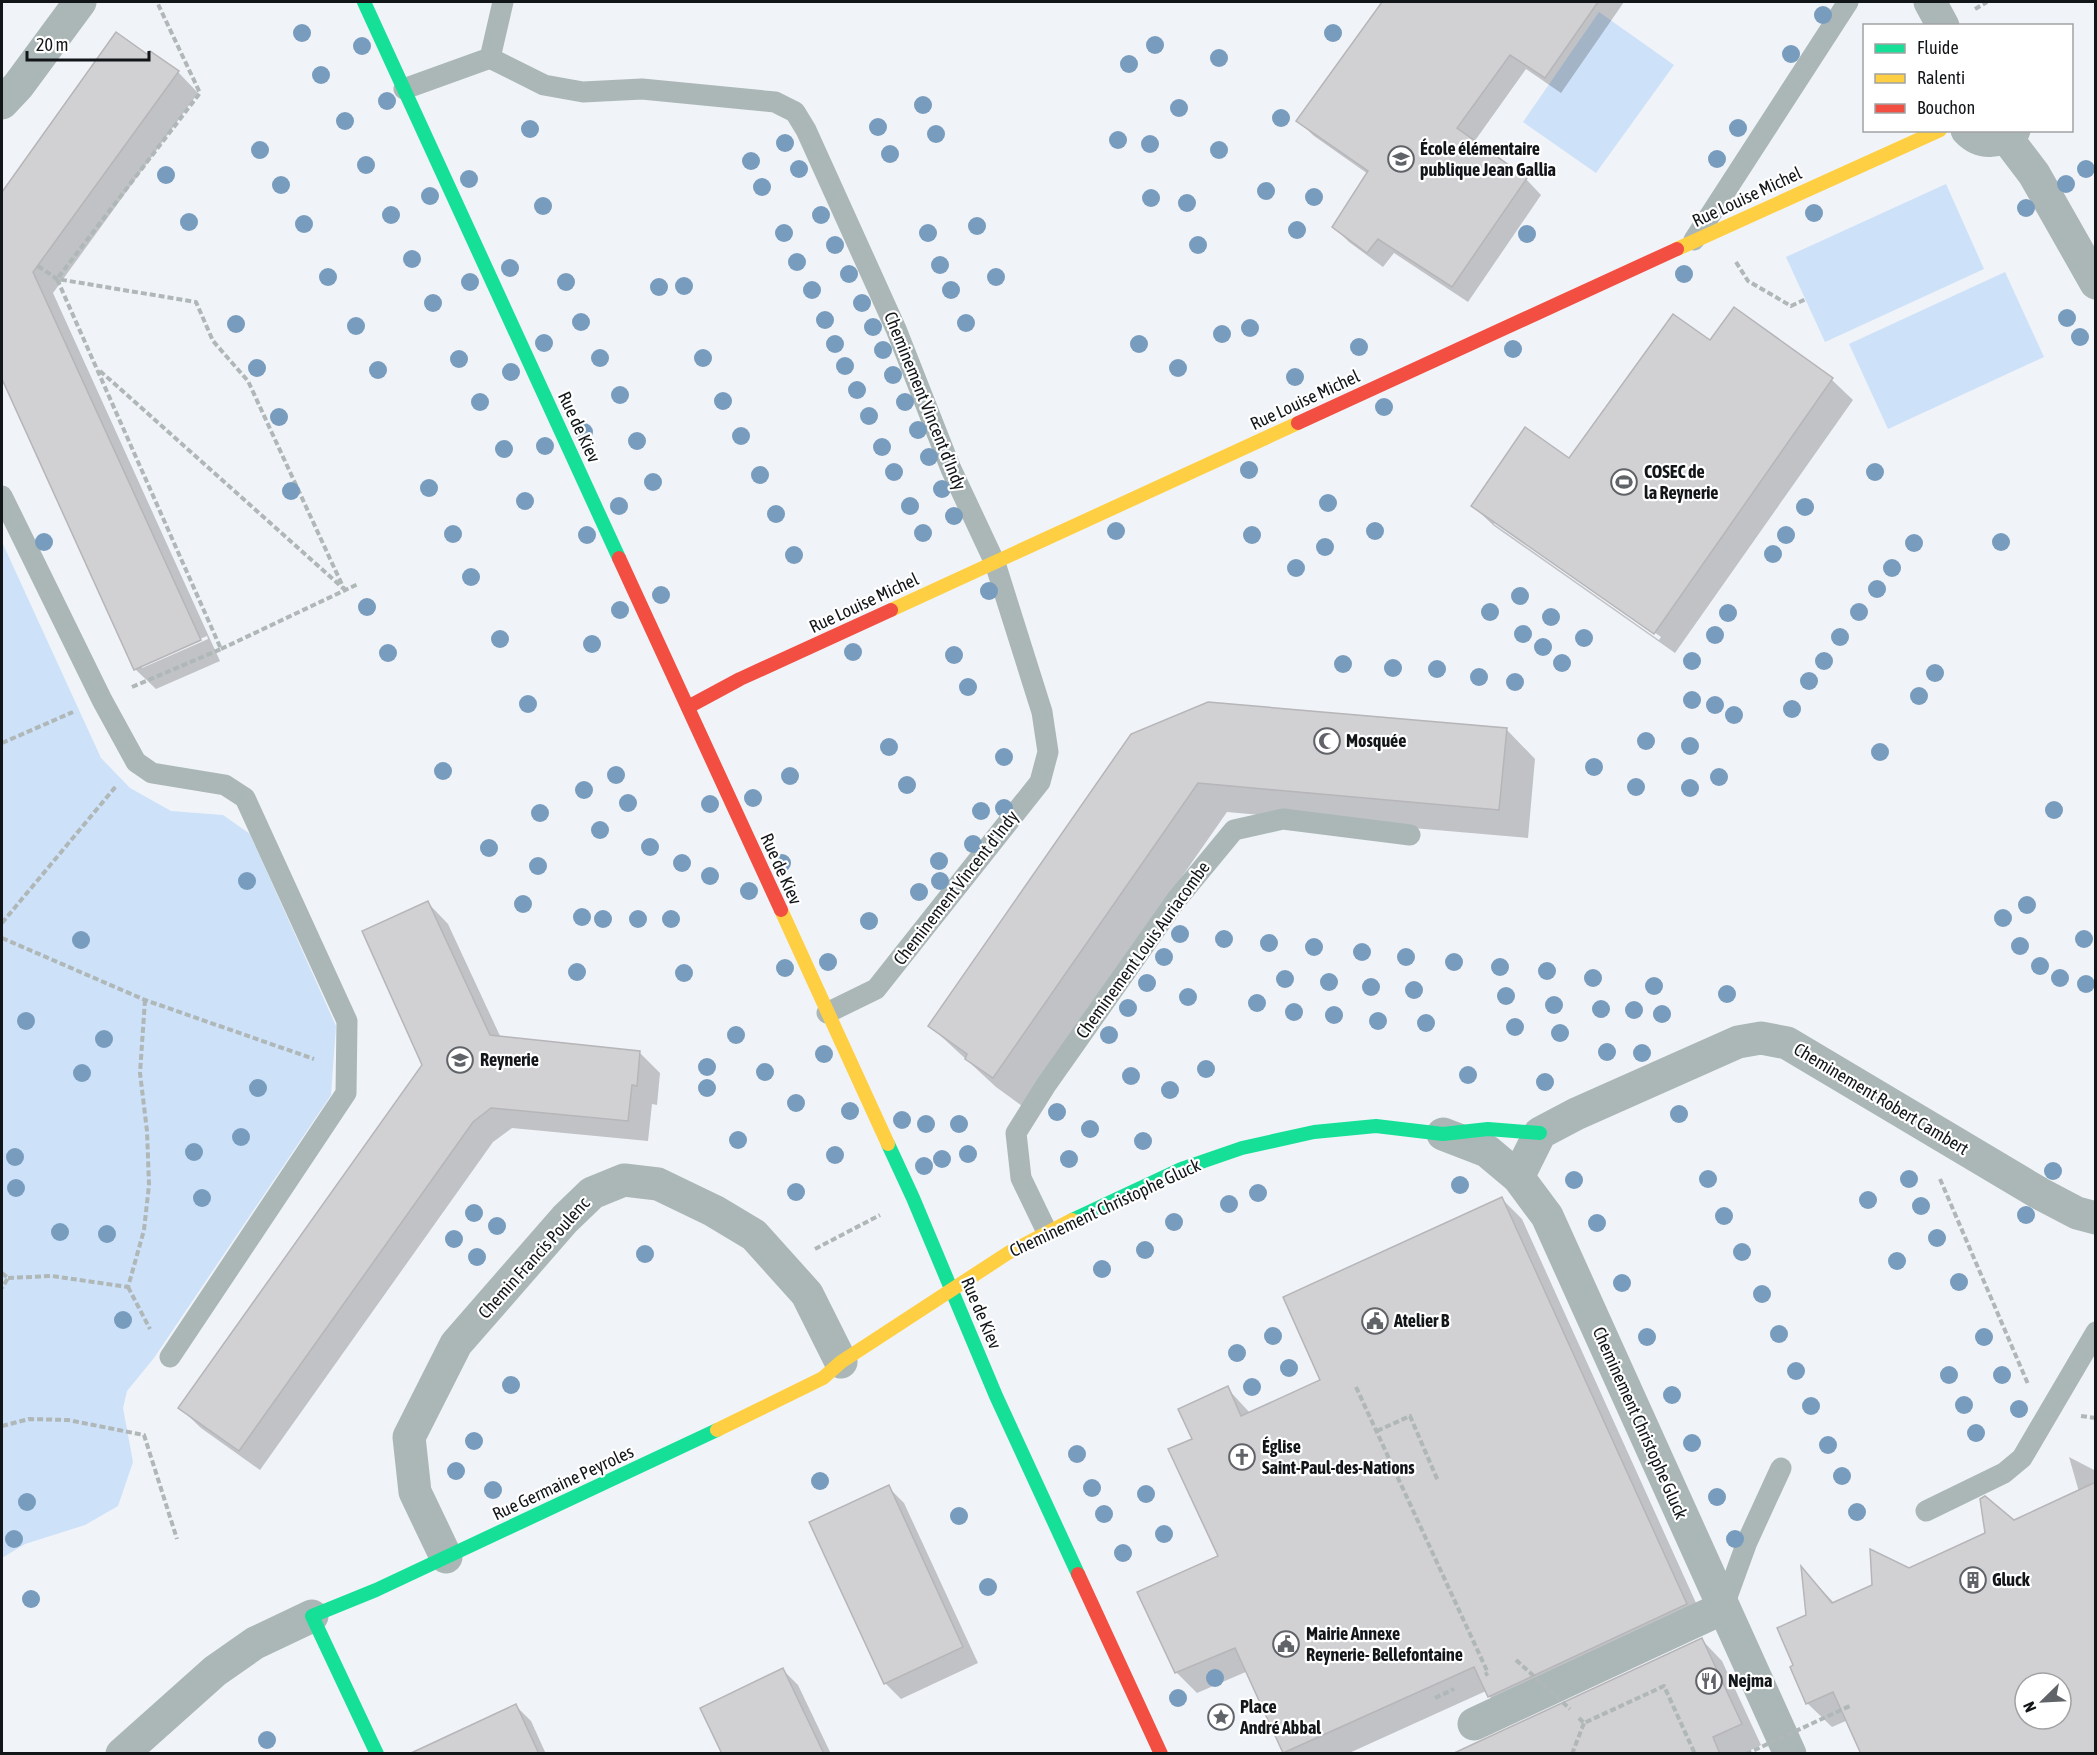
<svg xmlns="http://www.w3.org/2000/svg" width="2097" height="1755" font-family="'Asap Condensed',sans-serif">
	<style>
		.green { fill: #cde1f9 }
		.shadow { fill: #0003; fill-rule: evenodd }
		.building { fill: #d1d0d3; stroke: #b6b5b8; stroke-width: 1.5; fill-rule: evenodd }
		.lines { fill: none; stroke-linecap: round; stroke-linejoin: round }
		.path { stroke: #afb7b7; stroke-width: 4; stroke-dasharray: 6 3; stroke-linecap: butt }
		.lane { stroke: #abb7b6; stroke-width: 21 }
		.street { stroke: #abb7b6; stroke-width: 33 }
		.fast { stroke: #16e098; stroke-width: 14 }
		.slow { stroke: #ffcf43; stroke-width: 14 }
		.jam { stroke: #f24e42; stroke-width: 14 }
		.path-bridge { stroke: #afb7b7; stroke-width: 4; stroke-dasharray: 6 3; stroke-linecap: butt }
		.tree { fill: #789cbd }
		.labels { text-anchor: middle; stroke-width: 4.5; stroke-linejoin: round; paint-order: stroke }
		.poi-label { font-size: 18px; font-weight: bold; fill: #131619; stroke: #fff; text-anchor: start }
		.street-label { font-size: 18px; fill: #131619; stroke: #fff }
	</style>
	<rect width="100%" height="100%" fill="#f0f3f8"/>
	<!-- green -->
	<g class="green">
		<polygon points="1599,12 1674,65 1596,173 1523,122"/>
		<polygon points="1946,184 1984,269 1825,342 1786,257"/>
		<polygon points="2005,272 2044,357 1888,429 1849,344"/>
		<polygon points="2,542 101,758 130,788 171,811 223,815 250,834 336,1026 331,1095 154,1358 127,1391 123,1408 133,1462 118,1506 85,1525 25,1544 2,1558"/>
	</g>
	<!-- shadow -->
	<g class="shadow">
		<polygon points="1383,2 1624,2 1561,93 1526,69 1474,142 1526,179 1541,195 1468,302 1394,253 1383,267 1349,242 1334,227 1368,174 1314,136 1298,121"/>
		<path d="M116,34L147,56L178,72L198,93L53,293L220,661L156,689L135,669L2,375V194ZM207,636L208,639L142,668V664Z"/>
		<path d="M1734,309L1832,380L1853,400L1675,653L1494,526L1473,506L1570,460L1710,342ZM1494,520L1661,637L1659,640L1494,524Z"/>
		<polygon points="1506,729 1535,759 1528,838 1227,812 1022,1106 996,1087 930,1026 1132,735"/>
		<polygon points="428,903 448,924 501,1038 639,1052 660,1073 657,1105 652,1104 648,1141 512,1128 493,1142 260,1470 201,1428 180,1408 424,1065"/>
		<polygon points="1501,1198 1522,1219 1706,1625 1509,1717 1489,1696 1486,1691 1347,1754 1286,1754 1248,1671 1197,1693 1176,1672 1220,1556 1194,1439 1227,1388 1250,1413 1322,1380"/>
		<path d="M2069,1457L2096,1471V1754L1848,1720L1832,1727L1807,1703L1795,1666L1808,1616L1803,1570L1835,1604L2079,1492ZM2025,1683H2061V1719H2025Z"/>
		<polygon points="888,1487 904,1503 978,1663 901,1699 885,1683 811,1523"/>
		<polygon points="1702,1640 1722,1661 1761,1745 1743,1754 1491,1754"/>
		<polygon points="782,1669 798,1685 831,1754 724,1754"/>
		<polygon points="516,1706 531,1721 546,1754 442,1754"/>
	</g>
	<!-- building -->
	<g class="building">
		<polygon points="1382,2 1598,2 1545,78 1510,55 1457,128 1527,178 1452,287 1378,239 1367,253 1332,227 1368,171 1296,121"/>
		<polygon points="116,32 147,54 150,51 179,71 33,272 201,640 134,670 2,379 2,192"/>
		<polygon points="1734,307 1833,378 1654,634 1471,506 1525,427 1569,458 1673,314 1710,340"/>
		<polygon points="1208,702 1507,728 1499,810 1198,783 993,1078 965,1059 967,1054 928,1026 1131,734"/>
		<polygon points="428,901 490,1035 640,1051 637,1086 632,1085 628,1121 491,1108 473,1122 239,1451 178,1408 422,1065 362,931"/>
		<polygon points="1502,1197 1687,1604 1488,1697 1474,1667 1283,1753 1235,1648 1175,1673 1137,1592 1218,1556 1168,1449 1192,1439 1178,1409 1228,1386 1241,1416 1320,1380 1283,1297"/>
		<path d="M2096,1482V1754H1861L1833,1692L1806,1704L1790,1667L1793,1665L1777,1628L1806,1615L1801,1566L1832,1603L1872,1585L1870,1549L1909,1568L1985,1533L1980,1499L1985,1496L2014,1520ZM2025,1683H2061V1719H2025Z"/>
		<polygon points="889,1485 963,1647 884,1684 809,1522"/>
		<polygon points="1702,1638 1742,1724 1713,1737 1720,1754 1452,1754"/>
		<polygon points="783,1668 824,1754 722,1754 700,1708"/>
		<polygon points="516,1704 539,1754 409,1754"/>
	</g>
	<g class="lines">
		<!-- path -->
		<g class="path">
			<polyline points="1975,9 1987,2"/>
			<polyline points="1736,262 1748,281 1791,306 1806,299"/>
			<polyline points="38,266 57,279 196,302 213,341 248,381 344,589 99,370"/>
			<polyline points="221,649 358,584"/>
			<polyline points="132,687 221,649 57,279 200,93 157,2"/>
			<polyline points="2,743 73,712"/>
			<polyline points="2,923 117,785"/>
			<polyline points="2,938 145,1000 314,1059"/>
			<polyline points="1940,1179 2028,1384"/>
			<polyline points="815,1249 880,1215"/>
			<polyline points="2,1273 8,1278 2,1288"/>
			<polyline points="8,1278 52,1276 128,1287 144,1230 149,1185 147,1131 140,1073 145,1000"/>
			<polyline points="128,1287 150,1329"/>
			<polyline points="1356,1387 1488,1673 1485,1675"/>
			<polyline points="2081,1416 2096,1418"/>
			<polyline points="2,1426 29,1419 68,1420 144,1435 177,1539"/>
			<polyline points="1377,1431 1410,1416 1438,1481"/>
			<polyline points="1435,1698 1454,1689"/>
			<polyline points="1579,1718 1584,1723 1664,1686 1695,1754"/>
			<polyline points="1572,1754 1584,1723"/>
		</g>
		<!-- lane -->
		<g class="lane">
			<polyline points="490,58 503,2"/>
			<polyline points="404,89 490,58 544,85 583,92 642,89 775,102 795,112 806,130 896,329 951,469 995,563 1042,712 1048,752 1040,782 876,989 827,1013"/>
			<polyline points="1694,240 1848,2"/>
			<polyline points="2,496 102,700 136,762 152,773 225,785 245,798 347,1021 346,1093 170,1357"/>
			<polyline points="1047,1232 1021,1178 1016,1133 1046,1085 1177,899 1234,830 1283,819 1410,835"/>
			<polyline points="1926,1511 2004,1473 2022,1458 2096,1332"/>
			<polyline points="1723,1608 1747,1542 1781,1468"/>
		</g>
		<!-- street -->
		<g class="street">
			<polyline points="1930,2 1943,26"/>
			<polyline points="2,103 18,86 80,2"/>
			<path d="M1967,130C1981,145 1999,143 2014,130"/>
			<polyline points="2006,137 2034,174 2096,283"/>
			<polyline points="1443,1134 1487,1151 1518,1177 1547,1216 1790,1754"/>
			<polyline points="1518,1177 1540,1133 1576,1114 1738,1042 1761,1038 1787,1043 2039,1193 2077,1213 2096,1218"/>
			<polyline points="446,1557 415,1492 409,1437 456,1344 565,1219 592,1193 624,1180 658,1184 714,1211 754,1235 807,1294 841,1362"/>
			<polyline points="1474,1724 1723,1608"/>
			<polyline points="122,1754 215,1671 255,1643 312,1616"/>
		</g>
		<!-- fast -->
		<g class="fast">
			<polyline points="364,2 619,558"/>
			<polyline points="888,1144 913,1198 996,1396 1078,1574"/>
			<polyline points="1072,1220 1181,1169 1242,1148 1314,1132 1376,1126 1443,1134 1488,1129 1540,1133"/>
			<polyline points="377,1754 312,1616 376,1590 717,1430"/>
		</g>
		<!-- slow -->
		<g class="slow">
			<polyline points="1677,249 1940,130"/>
			<polyline points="891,610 1298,423"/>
			<polyline points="781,910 888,1144"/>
			<polyline points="717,1430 823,1378 841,1362 1008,1253 1072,1220"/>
		</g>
		<!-- jam -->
		<g class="jam">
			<polyline points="1298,423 1677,249"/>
			<polyline points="619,558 781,910"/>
			<polyline points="688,707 740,679 891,610"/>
			<polyline points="1078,1574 1161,1754"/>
		</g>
		<!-- path-bridge -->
		<g class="path-bridge">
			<polyline points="1516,1660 1570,1709"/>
			<polyline points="1746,1754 1852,1705"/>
		</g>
	</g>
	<!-- trees -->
	<g class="tree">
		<circle cx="1823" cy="15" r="9"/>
		<circle cx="302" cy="33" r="9"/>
		<circle cx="1333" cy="33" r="9"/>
		<circle cx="1155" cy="45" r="9"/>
		<circle cx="362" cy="46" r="9"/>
		<circle cx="1791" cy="54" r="9"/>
		<circle cx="1219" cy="58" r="9"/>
		<circle cx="1129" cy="64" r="9"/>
		<circle cx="321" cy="75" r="9"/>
		<circle cx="387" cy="101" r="9"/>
		<circle cx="923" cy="105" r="9"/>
		<circle cx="1179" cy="108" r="9"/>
		<circle cx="1281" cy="118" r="9"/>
		<circle cx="345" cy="121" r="9"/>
		<circle cx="878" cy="127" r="9"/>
		<circle cx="1738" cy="128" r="9"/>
		<circle cx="530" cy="129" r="9"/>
		<circle cx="936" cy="134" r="9"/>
		<circle cx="1118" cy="140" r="9"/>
		<circle cx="785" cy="143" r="9"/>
		<circle cx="1150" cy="144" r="9"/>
		<circle cx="260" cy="150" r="9"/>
		<circle cx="1219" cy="150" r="9"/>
		<circle cx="890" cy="154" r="9"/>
		<circle cx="1717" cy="159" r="9"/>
		<circle cx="751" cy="161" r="9"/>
		<circle cx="366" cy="165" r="9"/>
		<circle cx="799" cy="169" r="9"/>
		<circle cx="2086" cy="169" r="9"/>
		<circle cx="166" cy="175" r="9"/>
		<circle cx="469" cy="179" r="9"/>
		<circle cx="2066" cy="184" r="9"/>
		<circle cx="281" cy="185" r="9"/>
		<circle cx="762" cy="187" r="9"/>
		<circle cx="1266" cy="191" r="9"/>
		<circle cx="430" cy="196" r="9"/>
		<circle cx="1314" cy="197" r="9"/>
		<circle cx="1151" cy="198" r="9"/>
		<circle cx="1187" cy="203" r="9"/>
		<circle cx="543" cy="206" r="9"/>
		<circle cx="2026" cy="208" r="9"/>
		<circle cx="1814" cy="213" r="9"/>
		<circle cx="391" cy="215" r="9"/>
		<circle cx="821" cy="215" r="9"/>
		<circle cx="189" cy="222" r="9"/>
		<circle cx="304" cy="224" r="9"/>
		<circle cx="977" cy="226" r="9"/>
		<circle cx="1297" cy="230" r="9"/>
		<circle cx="784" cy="233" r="9"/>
		<circle cx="928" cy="233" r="9"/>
		<circle cx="1527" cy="234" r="9"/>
		<circle cx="835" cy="245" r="9"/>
		<circle cx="1198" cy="245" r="9"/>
		<circle cx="412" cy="259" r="9"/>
		<circle cx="797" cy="262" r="9"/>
		<circle cx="940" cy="265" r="9"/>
		<circle cx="510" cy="268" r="9"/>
		<circle cx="849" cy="274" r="9"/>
		<circle cx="1684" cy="274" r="9"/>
		<circle cx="328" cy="277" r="9"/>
		<circle cx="996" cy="277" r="9"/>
		<circle cx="470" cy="282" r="9"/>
		<circle cx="566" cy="282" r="9"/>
		<circle cx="684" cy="286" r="9"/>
		<circle cx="659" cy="287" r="9"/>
		<circle cx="812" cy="290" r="9"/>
		<circle cx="951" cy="290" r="9"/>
		<circle cx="433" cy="303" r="9"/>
		<circle cx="862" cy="303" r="9"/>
		<circle cx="2067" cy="318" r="9"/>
		<circle cx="825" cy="320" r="9"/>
		<circle cx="581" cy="322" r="9"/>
		<circle cx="966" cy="323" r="9"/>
		<circle cx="236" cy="324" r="9"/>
		<circle cx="356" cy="326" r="9"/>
		<circle cx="873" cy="327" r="9"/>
		<circle cx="1250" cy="328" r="9"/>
		<circle cx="1222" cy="334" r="9"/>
		<circle cx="2080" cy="337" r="9"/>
		<circle cx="544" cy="343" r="9"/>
		<circle cx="835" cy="344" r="9"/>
		<circle cx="1139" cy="344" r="9"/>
		<circle cx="1359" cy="347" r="9"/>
		<circle cx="1513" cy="349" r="9"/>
		<circle cx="883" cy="350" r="9"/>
		<circle cx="600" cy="358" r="9"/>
		<circle cx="703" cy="358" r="9"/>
		<circle cx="459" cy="359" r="9"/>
		<circle cx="845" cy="366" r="9"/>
		<circle cx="257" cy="368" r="9"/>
		<circle cx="1178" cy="368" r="9"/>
		<circle cx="378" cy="370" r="9"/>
		<circle cx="511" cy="372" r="9"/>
		<circle cx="893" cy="375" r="9"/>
		<circle cx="1295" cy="377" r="9"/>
		<circle cx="857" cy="390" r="9"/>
		<circle cx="620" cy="395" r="9"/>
		<circle cx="723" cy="401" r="9"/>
		<circle cx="480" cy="402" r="9"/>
		<circle cx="905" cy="402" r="9"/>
		<circle cx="1384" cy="407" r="9"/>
		<circle cx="869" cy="416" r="9"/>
		<circle cx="279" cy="417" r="9"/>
		<circle cx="918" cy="430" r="9"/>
		<circle cx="584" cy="432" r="9"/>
		<circle cx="741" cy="436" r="9"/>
		<circle cx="637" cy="441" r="9"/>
		<circle cx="545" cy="446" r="9"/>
		<circle cx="882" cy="447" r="9"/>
		<circle cx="504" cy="449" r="9"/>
		<circle cx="929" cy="457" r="9"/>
		<circle cx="1249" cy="470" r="9"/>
		<circle cx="894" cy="472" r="9"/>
		<circle cx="1875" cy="472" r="9"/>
		<circle cx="760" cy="475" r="9"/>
		<circle cx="653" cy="482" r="9"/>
		<circle cx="429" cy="488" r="9"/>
		<circle cx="942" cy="489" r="9"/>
		<circle cx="291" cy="491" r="9"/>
		<circle cx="525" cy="501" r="9"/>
		<circle cx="1328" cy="503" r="9"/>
		<circle cx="619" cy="506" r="9"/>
		<circle cx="910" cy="506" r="9"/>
		<circle cx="1805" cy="507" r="9"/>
		<circle cx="776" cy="514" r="9"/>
		<circle cx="954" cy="516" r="9"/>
		<circle cx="1116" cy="531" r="9"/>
		<circle cx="1375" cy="531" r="9"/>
		<circle cx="923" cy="533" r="9"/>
		<circle cx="453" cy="534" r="9"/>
		<circle cx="587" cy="535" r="9"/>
		<circle cx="1252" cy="535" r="9"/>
		<circle cx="1786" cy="535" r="9"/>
		<circle cx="44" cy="542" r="9"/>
		<circle cx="2001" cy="542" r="9"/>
		<circle cx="1914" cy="543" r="9"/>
		<circle cx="1325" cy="547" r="9"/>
		<circle cx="1773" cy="554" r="9"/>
		<circle cx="794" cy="555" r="9"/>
		<circle cx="1296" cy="568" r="9"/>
		<circle cx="1892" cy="568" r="9"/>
		<circle cx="471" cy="577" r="9"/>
		<circle cx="1877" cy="589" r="9"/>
		<circle cx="989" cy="591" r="9"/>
		<circle cx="661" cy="595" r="9"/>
		<circle cx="1520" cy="596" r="9"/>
		<circle cx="367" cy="607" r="9"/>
		<circle cx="620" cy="610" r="9"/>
		<circle cx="1490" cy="612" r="9"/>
		<circle cx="1859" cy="612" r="9"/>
		<circle cx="1728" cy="613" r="9"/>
		<circle cx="1551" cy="617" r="9"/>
		<circle cx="1523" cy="634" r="9"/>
		<circle cx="1715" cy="635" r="9"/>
		<circle cx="1840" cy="637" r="9"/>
		<circle cx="1584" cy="638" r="9"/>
		<circle cx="500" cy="639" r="9"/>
		<circle cx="592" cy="644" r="9"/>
		<circle cx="1543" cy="647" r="9"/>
		<circle cx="853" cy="652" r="9"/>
		<circle cx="388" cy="653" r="9"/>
		<circle cx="954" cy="655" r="9"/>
		<circle cx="1692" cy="661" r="9"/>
		<circle cx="1824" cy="661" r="9"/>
		<circle cx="1562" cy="663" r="9"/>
		<circle cx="1343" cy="664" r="9"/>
		<circle cx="1393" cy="668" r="9"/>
		<circle cx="1437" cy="669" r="9"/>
		<circle cx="1935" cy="673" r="9"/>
		<circle cx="1479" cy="677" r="9"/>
		<circle cx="1809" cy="681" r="9"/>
		<circle cx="1515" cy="682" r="9"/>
		<circle cx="968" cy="687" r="9"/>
		<circle cx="1919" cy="696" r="9"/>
		<circle cx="1692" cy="700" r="9"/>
		<circle cx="528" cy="704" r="9"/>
		<circle cx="1715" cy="705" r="9"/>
		<circle cx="1792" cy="709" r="9"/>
		<circle cx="1734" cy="715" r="9"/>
		<circle cx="1646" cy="741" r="9"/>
		<circle cx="1690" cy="746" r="9"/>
		<circle cx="889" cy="747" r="9"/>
		<circle cx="1880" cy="752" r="9"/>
		<circle cx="1004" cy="757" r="9"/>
		<circle cx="1594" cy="767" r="9"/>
		<circle cx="443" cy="771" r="9"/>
		<circle cx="616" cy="775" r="9"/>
		<circle cx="790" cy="776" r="9"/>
		<circle cx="1719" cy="777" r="9"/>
		<circle cx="907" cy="785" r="9"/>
		<circle cx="1636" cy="787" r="9"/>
		<circle cx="1690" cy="788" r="9"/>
		<circle cx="584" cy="790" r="9"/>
		<circle cx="753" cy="798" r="9"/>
		<circle cx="628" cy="803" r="9"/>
		<circle cx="710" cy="804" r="9"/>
		<circle cx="1004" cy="808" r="9"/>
		<circle cx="2054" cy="810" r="9"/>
		<circle cx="981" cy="811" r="9"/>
		<circle cx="540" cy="813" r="9"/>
		<circle cx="600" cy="830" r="9"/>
		<circle cx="973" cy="844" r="9"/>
		<circle cx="650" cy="847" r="9"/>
		<circle cx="489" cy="848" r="9"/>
		<circle cx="939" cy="861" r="9"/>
		<circle cx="682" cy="863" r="9"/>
		<circle cx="782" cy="863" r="9"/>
		<circle cx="538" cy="866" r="9"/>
		<circle cx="710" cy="876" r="9"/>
		<circle cx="247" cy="881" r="9"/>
		<circle cx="940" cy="881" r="9"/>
		<circle cx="749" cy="891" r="9"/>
		<circle cx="919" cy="892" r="9"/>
		<circle cx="523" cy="904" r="9"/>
		<circle cx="2027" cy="905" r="9"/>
		<circle cx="582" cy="917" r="9"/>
		<circle cx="2003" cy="918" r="9"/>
		<circle cx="603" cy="919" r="9"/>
		<circle cx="638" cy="919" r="9"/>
		<circle cx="671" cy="919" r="9"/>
		<circle cx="869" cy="921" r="9"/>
		<circle cx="1180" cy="934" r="9"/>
		<circle cx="1224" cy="939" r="9"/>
		<circle cx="2084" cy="939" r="9"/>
		<circle cx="81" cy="940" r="9"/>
		<circle cx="1269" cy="943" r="9"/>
		<circle cx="2020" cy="946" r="9"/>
		<circle cx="1314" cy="947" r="9"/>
		<circle cx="1362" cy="952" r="9"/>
		<circle cx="1164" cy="957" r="9"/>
		<circle cx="1406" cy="957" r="9"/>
		<circle cx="828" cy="962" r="9"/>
		<circle cx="1454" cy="962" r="9"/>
		<circle cx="2040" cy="966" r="9"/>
		<circle cx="1500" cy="967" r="9"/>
		<circle cx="785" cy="968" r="9"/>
		<circle cx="1547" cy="971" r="9"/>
		<circle cx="577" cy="972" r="9"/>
		<circle cx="684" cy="973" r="9"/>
		<circle cx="1593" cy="978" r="9"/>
		<circle cx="2060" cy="978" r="9"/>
		<circle cx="1285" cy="979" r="9"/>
		<circle cx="1329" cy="982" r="9"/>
		<circle cx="1147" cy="983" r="9"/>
		<circle cx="2086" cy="984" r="9"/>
		<circle cx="1654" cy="986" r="9"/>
		<circle cx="1371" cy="987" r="9"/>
		<circle cx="1414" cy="990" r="9"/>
		<circle cx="1727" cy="994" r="9"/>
		<circle cx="1506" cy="996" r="9"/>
		<circle cx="1188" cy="997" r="9"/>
		<circle cx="1257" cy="1003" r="9"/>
		<circle cx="1554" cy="1005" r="9"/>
		<circle cx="1128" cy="1008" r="9"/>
		<circle cx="1601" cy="1009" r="9"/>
		<circle cx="1634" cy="1010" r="9"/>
		<circle cx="1294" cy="1012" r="9"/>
		<circle cx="1662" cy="1014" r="9"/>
		<circle cx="1334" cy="1015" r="9"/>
		<circle cx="26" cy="1021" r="9"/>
		<circle cx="1378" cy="1021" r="9"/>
		<circle cx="1426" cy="1023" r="9"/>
		<circle cx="1515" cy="1027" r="9"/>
		<circle cx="1560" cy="1033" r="9"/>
		<circle cx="736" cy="1035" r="9"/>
		<circle cx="1109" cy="1035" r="9"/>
		<circle cx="104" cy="1039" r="9"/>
		<circle cx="1607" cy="1052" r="9"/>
		<circle cx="1642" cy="1053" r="9"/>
		<circle cx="824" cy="1054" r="9"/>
		<circle cx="707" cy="1067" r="9"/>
		<circle cx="1206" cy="1069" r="9"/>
		<circle cx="765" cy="1072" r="9"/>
		<circle cx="82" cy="1073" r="9"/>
		<circle cx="1468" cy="1075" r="9"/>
		<circle cx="1131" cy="1076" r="9"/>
		<circle cx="1545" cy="1082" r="9"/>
		<circle cx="258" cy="1088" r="9"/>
		<circle cx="707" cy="1088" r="9"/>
		<circle cx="1170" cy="1090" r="9"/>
		<circle cx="796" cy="1103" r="9"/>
		<circle cx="850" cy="1111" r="9"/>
		<circle cx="1057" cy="1112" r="9"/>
		<circle cx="1679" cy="1114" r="9"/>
		<circle cx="902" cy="1120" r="9"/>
		<circle cx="926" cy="1124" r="9"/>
		<circle cx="959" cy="1124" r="9"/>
		<circle cx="1090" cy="1129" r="9"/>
		<circle cx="241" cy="1137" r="9"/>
		<circle cx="738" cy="1140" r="9"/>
		<circle cx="1143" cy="1141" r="9"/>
		<circle cx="194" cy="1152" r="9"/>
		<circle cx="968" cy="1154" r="9"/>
		<circle cx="835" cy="1155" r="9"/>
		<circle cx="15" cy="1157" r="9"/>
		<circle cx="942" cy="1159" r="9"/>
		<circle cx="1069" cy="1159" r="9"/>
		<circle cx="924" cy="1166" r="9"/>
		<circle cx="2053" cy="1171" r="9"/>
		<circle cx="1708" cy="1179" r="9"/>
		<circle cx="1909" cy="1179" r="9"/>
		<circle cx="1574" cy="1180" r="9"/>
		<circle cx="1460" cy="1185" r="9"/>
		<circle cx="16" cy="1188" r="9"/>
		<circle cx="796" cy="1192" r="9"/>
		<circle cx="1258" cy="1193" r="9"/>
		<circle cx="202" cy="1198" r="9"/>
		<circle cx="1868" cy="1200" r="9"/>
		<circle cx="1229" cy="1204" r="9"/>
		<circle cx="1921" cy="1206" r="9"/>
		<circle cx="474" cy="1213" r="9"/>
		<circle cx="2026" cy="1215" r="9"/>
		<circle cx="1724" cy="1216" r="9"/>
		<circle cx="1174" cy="1222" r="9"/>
		<circle cx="1597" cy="1223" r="9"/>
		<circle cx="497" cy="1226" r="9"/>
		<circle cx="60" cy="1232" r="9"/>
		<circle cx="107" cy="1234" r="9"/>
		<circle cx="1937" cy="1238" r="9"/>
		<circle cx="454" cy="1239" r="9"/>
		<circle cx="1145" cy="1250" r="9"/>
		<circle cx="1742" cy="1252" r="9"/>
		<circle cx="645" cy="1254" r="9"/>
		<circle cx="477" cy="1257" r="9"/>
		<circle cx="1897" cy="1261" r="9"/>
		<circle cx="1102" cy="1269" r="9"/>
		<circle cx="1959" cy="1282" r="9"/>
		<circle cx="1622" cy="1283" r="9"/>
		<circle cx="1762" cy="1294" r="9"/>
		<circle cx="123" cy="1320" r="9"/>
		<circle cx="1779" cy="1334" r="9"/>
		<circle cx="1273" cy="1336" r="9"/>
		<circle cx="1647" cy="1337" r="9"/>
		<circle cx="1984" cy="1337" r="9"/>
		<circle cx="1237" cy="1353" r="9"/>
		<circle cx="1289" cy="1368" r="9"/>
		<circle cx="1796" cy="1371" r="9"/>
		<circle cx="1949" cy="1375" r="9"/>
		<circle cx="2002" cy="1375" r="9"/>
		<circle cx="511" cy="1385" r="9"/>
		<circle cx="1252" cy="1387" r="9"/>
		<circle cx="1672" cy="1395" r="9"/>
		<circle cx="1964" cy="1405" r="9"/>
		<circle cx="1811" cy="1406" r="9"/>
		<circle cx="2019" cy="1409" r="9"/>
		<circle cx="1976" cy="1433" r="9"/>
		<circle cx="474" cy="1441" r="9"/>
		<circle cx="1692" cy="1443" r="9"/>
		<circle cx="1828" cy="1445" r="9"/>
		<circle cx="1077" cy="1454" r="9"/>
		<circle cx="456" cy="1471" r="9"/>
		<circle cx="1842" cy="1476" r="9"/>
		<circle cx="820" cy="1481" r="9"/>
		<circle cx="1092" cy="1488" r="9"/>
		<circle cx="493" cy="1490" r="9"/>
		<circle cx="1146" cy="1494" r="9"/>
		<circle cx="1717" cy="1497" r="9"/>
		<circle cx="27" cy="1502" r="9"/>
		<circle cx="1857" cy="1512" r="9"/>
		<circle cx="1104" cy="1514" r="9"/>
		<circle cx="959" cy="1516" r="9"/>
		<circle cx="1164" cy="1534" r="9"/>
		<circle cx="14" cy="1539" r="9"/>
		<circle cx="1735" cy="1539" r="9"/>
		<circle cx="1123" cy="1553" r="9"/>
		<circle cx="988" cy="1587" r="9"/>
		<circle cx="31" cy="1599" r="9"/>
		<circle cx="1215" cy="1678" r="9"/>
		<circle cx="1178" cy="1698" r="9"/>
		<circle cx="267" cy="1740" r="9"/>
	</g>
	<!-- icons -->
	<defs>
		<g id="school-ring" transform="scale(1.35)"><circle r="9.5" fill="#fff" stroke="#606367" stroke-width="1.5"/><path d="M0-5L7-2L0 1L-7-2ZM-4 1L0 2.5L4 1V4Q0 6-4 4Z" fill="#606367"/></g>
		<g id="stadium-ring" transform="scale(1.35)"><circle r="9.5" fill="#fff" stroke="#606367" stroke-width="1.5"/><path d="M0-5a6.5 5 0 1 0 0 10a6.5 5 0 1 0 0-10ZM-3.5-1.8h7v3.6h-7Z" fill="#606367"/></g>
		<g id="mosque-ring" transform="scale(1.35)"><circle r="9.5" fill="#fff" stroke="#606367" stroke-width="1.5"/><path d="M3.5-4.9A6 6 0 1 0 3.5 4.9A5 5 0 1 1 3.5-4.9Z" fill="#606367"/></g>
		<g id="civic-ring" transform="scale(1.35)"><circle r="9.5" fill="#fff" stroke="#606367" stroke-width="1.5"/><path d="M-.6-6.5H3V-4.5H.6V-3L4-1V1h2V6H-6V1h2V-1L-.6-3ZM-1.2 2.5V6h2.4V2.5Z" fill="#606367"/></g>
		<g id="church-ring" transform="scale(1.35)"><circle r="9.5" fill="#fff" stroke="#606367" stroke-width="1.5"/><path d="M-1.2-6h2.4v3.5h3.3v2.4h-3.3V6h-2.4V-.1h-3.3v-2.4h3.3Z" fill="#606367"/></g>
		<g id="building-ring" transform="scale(1.35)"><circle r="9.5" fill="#fff" stroke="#606367" stroke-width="1.5"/><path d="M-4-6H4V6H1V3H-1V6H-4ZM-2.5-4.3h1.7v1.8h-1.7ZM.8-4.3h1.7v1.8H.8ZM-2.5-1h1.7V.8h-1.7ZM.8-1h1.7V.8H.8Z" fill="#606367"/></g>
		<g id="restaurant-ring" transform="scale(1.35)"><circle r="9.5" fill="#fff" stroke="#606367" stroke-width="1.5"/><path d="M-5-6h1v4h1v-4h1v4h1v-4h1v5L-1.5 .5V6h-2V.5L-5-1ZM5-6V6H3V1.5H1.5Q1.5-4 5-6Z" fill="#606367"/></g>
		<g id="sight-ring" transform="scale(1.35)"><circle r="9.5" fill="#fff" stroke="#606367" stroke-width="1.5"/><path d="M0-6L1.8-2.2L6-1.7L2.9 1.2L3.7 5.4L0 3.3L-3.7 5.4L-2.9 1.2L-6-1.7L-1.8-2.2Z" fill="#606367"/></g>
	</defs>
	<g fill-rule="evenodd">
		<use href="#school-ring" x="1401" y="159"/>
		<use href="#stadium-ring" x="1624" y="482"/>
		<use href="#mosque-ring" x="1327" y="741"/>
		<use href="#school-ring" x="460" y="1060"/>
		<use href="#civic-ring" x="1375" y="1321"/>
		<use href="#church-ring" x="1242" y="1457"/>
		<use href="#building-ring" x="1973" y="1580"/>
		<use href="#civic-ring" x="1286" y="1644"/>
		<use href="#restaurant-ring" x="1709" y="1681"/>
		<use href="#sight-ring" x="1221" y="1717"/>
	</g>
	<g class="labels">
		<!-- poi labels -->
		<g class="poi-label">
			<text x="1420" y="155">École élémentaire<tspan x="1420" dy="21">publique Jean Gallia</tspan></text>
			<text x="1644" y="478">COSEC de<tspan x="1644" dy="21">la Reynerie</tspan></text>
			<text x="1346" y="747">Mosquée</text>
			<text x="480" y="1066">Reynerie</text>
			<text x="1394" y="1327">Atelier B</text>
			<text x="1262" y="1453">Église<tspan x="1262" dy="21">Saint-Paul-des-Nations</tspan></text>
			<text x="1992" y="1586">Gluck</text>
			<text x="1306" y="1640">Mairie Annexe<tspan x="1306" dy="21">Reynerie- Bellefontaine</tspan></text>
			<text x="1728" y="1687">Nejma</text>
			<text x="1240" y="1713">Place<tspan x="1240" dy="21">André Abbal</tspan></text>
		</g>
		<!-- street labels -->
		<g class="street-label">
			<text transform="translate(1747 197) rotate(-25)" y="6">Rue Louise Michel</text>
			<text transform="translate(1305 400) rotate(-25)" y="6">Rue Louise Michel</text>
			<text transform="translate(925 401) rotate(68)" y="6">Cheminement Vincent d'Indy</text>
			<text transform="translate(579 427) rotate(65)" y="6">Rue de Kiev</text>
			<text transform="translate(864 603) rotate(-25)" y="6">Rue Louise Michel</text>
			<text transform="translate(781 869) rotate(66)" y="6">Rue de Kiev</text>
			<text transform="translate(956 888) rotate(-52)" y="6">Cheminement Vincent d'Indy</text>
			<text transform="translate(1143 950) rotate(-54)" y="6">Cheminement Louis Auriacombe</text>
			<text transform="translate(1881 1099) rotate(31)" y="6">Cheminement Robert Cambert</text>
			<text transform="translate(1105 1208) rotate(-25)" y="6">Cheminement Christophe Gluck</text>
			<text transform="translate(534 1258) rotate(-48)" y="6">Chemin Francis Poulenc</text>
			<text transform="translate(981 1313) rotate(67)" y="6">Rue de Kiev</text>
			<text transform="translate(1640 1423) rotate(66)" y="6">Cheminement Christophe Gluck</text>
			<text transform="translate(563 1483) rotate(-25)" y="6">Rue Germaine Peyroles</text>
		</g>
	</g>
	<!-- border -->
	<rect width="2097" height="1755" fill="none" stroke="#131619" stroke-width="6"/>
	<!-- legend -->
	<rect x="1863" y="24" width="210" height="108" fill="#ffffff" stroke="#a1a2a3" stroke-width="1.5"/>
	<rect x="1875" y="44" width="30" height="9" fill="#16e098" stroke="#a1a2a3" stroke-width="1.5"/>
	<text x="1917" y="54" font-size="18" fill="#131619">Fluide</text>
	<rect x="1875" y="74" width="30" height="9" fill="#ffcf43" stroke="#a1a2a3" stroke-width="1.5"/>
	<text x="1917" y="84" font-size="18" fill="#131619">Ralenti</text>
	<rect x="1875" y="104" width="30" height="9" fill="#f24e42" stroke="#a1a2a3" stroke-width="1.5"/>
	<text x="1917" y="114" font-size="18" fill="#131619">Bouchon</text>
	<!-- north arrow -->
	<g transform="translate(2043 1701) rotate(246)"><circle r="28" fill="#ffffff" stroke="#a1a2a3" stroke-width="1.5"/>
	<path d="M0-4.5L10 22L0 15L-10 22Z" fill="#606367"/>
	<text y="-9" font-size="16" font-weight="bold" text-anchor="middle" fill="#131619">N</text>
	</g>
	<!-- scale -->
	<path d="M27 51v9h122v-9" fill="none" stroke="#131619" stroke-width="3"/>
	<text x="36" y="51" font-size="18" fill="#131619" stroke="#ffffff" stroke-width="4.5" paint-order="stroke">20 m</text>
</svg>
